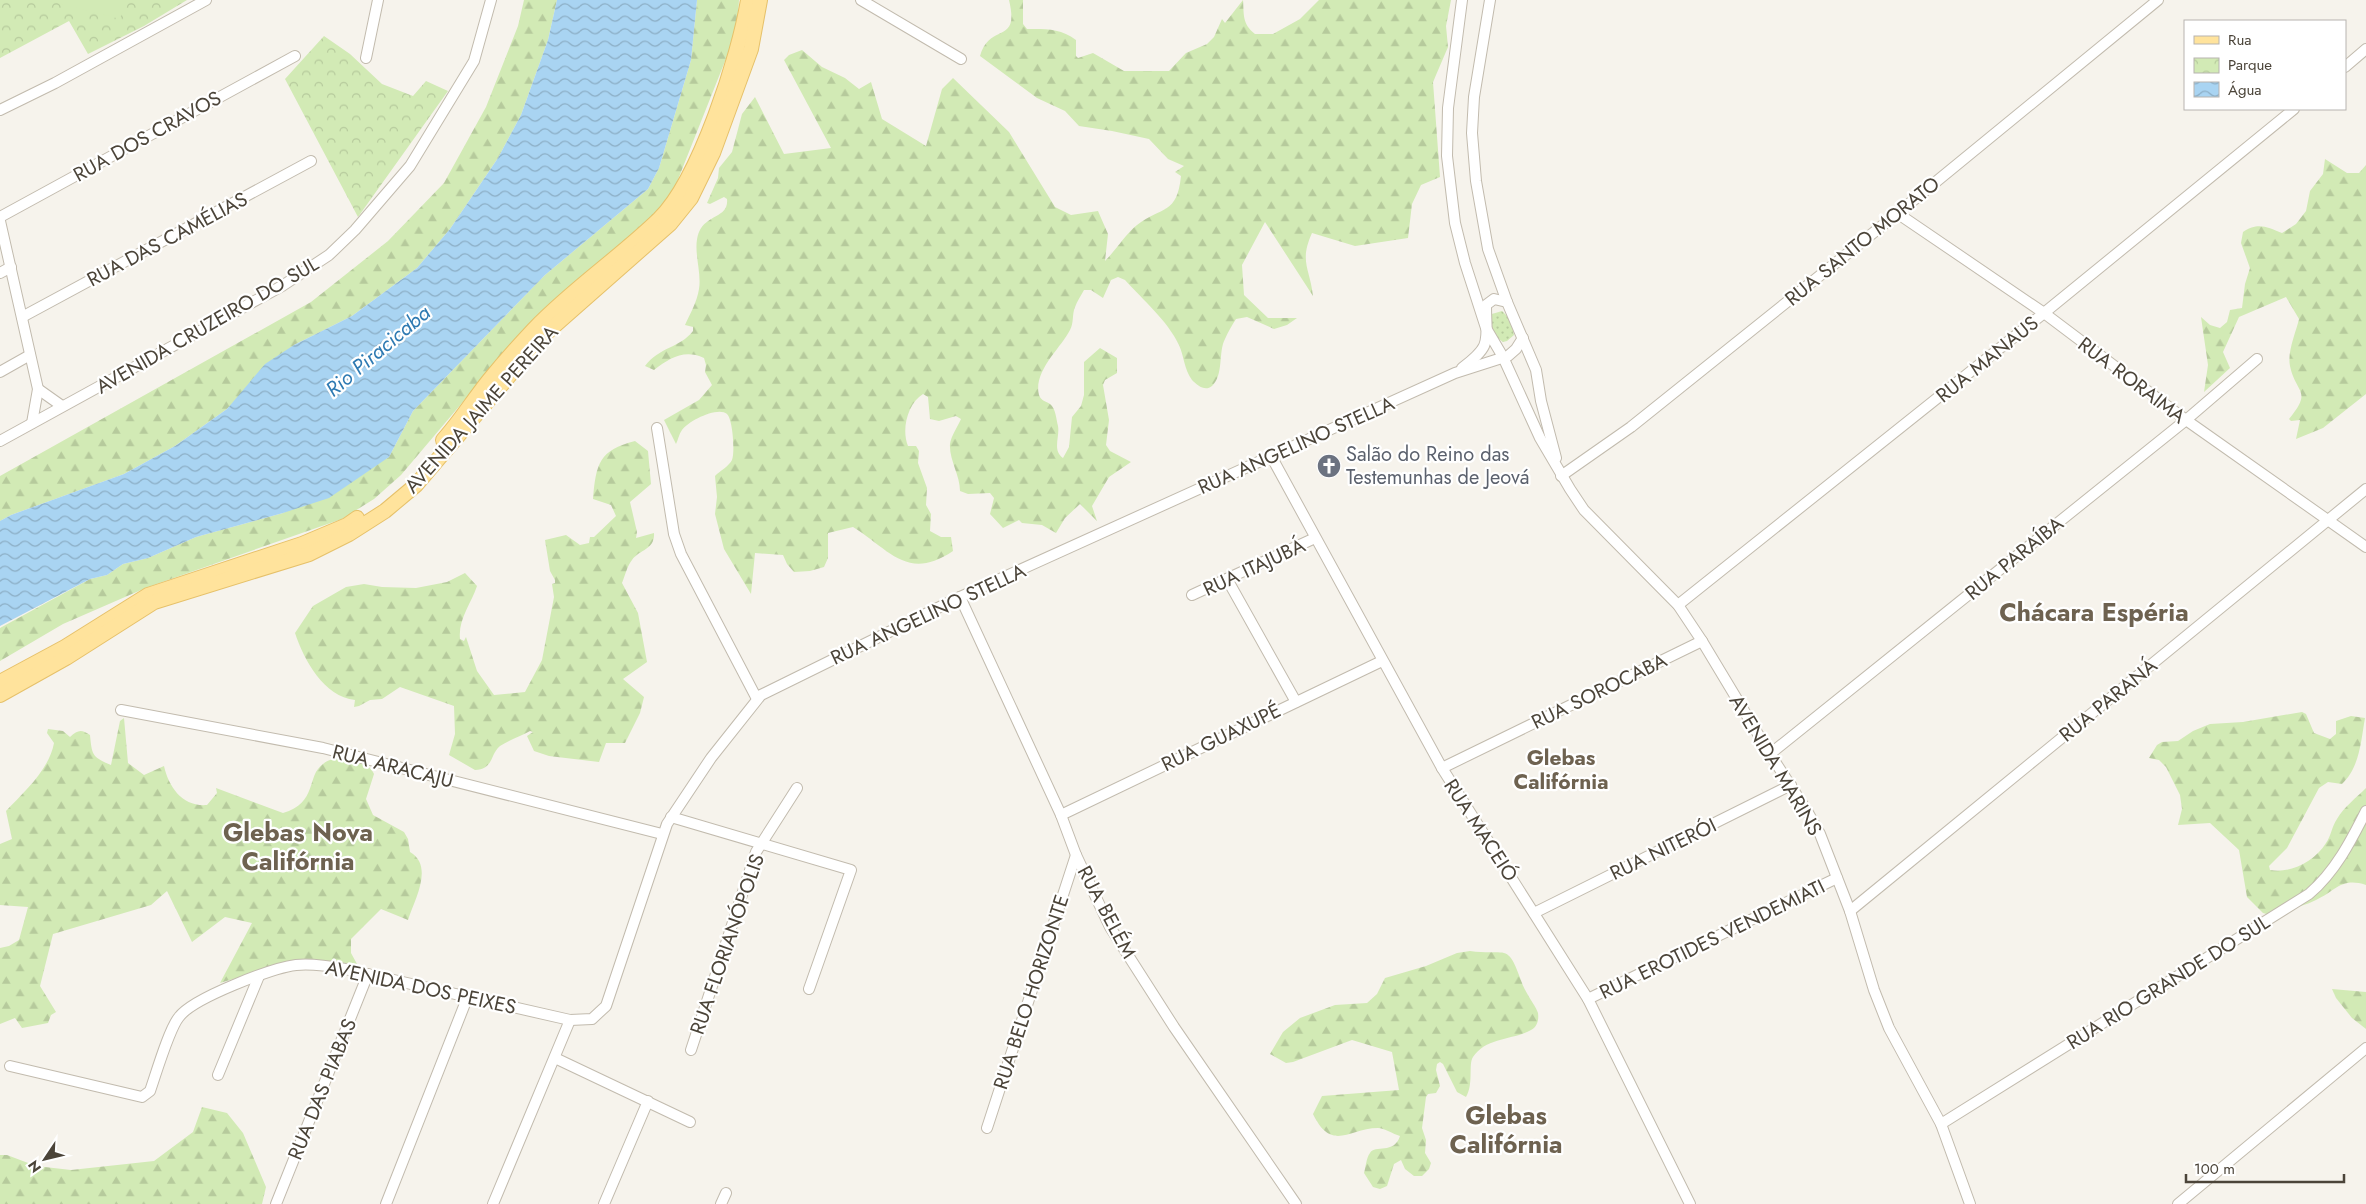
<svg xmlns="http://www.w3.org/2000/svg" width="2366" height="1204" font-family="Jost,sans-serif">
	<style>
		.grass { fill: url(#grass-dots) }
		.forest { fill: url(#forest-firs) }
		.park { fill: url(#park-crowns) }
		.pitch { fill: #d2eab5 }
		.water { fill: url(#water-waves) }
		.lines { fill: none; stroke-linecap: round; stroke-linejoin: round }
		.minor-casing { stroke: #c2bbae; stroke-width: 12 }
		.major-casing { stroke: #e6c16a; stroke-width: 16 }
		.minor { stroke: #fff; stroke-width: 10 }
		.major { stroke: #ffe39c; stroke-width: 14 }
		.labels { text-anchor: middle; stroke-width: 4.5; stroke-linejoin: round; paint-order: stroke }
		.street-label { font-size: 20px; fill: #4b4439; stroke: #fff }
		.worship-label { font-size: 20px; fill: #5b616d; stroke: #fff; text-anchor: start }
		.water-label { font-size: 21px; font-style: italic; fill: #2e7ab2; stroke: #fff }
		.neighbourhood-label { font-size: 21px; font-weight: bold; fill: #6e6250; stroke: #fff }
		.district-label { font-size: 25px; font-weight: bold; fill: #6e6250; stroke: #fff }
	</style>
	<defs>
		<pattern id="grass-dots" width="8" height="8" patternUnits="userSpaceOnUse" patternTransform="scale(1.25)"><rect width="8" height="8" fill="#d2eab5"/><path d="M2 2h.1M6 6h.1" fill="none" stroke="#b6ca9c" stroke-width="1.8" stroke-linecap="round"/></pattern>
		<pattern id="forest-firs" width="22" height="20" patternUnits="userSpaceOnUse" patternTransform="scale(1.25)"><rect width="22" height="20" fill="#d2eab5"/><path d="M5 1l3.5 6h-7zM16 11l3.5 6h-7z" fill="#b6ca9c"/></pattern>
		<pattern id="park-crowns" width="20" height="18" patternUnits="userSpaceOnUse" patternTransform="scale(1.25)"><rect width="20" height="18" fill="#d2eab5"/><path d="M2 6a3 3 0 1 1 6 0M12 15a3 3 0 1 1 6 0" fill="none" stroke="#b6ca9c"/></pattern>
		<pattern id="water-waves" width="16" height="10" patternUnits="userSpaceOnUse" patternTransform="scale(1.25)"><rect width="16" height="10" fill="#a9d4f2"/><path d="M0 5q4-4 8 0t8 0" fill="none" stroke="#8caec5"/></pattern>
	</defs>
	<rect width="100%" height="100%" fill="#f6f3ec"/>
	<!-- grass -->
	<path class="grass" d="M1502,311L1511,320L1514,335L1507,341L1503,342C1493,336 1488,324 1492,314Z"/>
	<!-- forest -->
	<g class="forest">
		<polygon points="524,0 557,0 548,40 521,115 498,158 450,229 417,268 352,316 294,345 255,379 227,409 175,446 124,474 11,515 0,521 0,476 311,302 388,241 444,183 486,107 518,26"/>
		<polygon points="697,0 739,0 737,31 673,192 654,215 528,325 401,475 374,499 342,519 148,587 63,624 0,661 0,628 90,579 107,575 123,564 148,558 196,537 283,513 389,457 413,411 545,275 648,189 659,168 691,60"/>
		<path d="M1009,0H1023V24L1027,29C1046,29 1060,28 1076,40V56L1078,58L1093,53L1124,71H1169L1186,53L1207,44L1214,37L1222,19L1225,23L1243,0C1244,14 1242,24 1255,34H1273L1300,19L1319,0H1451L1446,26L1448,47L1433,82L1440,177L1421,185L1412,204L1408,238L1355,246L1312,233C1299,262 1310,268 1313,296L1265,222L1242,265L1244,295L1268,318H1297L1287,325L1274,329L1247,317L1236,319C1232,325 1228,332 1225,339C1218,352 1224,375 1212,386C1205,392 1197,385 1192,380C1184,369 1184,356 1179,345C1167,320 1143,300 1125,280L1118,277L1111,280L1103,298L1091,290H1084C1081,296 1077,301 1075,307C1072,314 1074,323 1070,330C1061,348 1033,371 1039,395C1041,401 1046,401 1050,404C1056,409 1056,419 1058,426C1060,437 1052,450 1063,458L1069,447L1072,417L1081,406L1084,395V362L1100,348L1117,358V373L1105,380L1103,385L1109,420L1106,445L1110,451L1131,462L1109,477L1092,506L1097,521L1080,504L1065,518L1056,533L1042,525L1022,523L1019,520L1003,528L990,514L994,498L990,493L968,494L960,491C960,475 949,460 950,444C951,436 958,426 961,419L956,416L939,421L930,419L928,397L923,394C908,403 901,429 908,446H916L919,451L918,463L927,488L926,505L931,514L930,531L941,537H951L953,551C907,582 889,549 853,527L828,533V558L824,567L810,571L794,572L787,564L783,555L755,553L751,594L724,549L715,514L717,497L715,476C720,471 729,466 732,460C735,453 733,420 727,414C718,406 688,421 682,430C679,434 678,440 676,444L664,420L699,400L712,385L705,372L706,365L704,358C684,349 670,358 654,370L645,366C659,347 680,348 693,331V327L685,325C690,314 697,302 699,289C702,271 692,249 699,232C707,214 729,218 727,199L724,197L710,204L707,203L718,178L719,168L732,152L742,114L755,97L784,154L831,148L784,60L789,55L802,50L822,67L845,78L859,89L871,82L882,119L926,146L942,89L953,78L1009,132L1055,207L1071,215L1098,211L1108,234L1105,261C1116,250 1125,235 1137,225C1162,206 1177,215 1181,176L1175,172L1184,166L1168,159L1149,139L1112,131L1079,126L1065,111L1037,98L980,56C990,21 1020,46 1009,0Z"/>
		<path d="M2325,159L2347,173H2359L2366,165V394L2323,428L2296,439L2300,420L2291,421L2289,419C2313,390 2296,394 2290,366C2287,352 2296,332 2299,319L2286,297L2239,317L2223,352L2230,368L2204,392L2208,365L2201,317L2210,325L2220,328L2227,322L2230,310L2242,308L2245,284L2250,268L2241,243L2243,232C2258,222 2267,227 2282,233L2296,224L2306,211L2310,191L2323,174Z"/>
		<path d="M635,441L648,451L651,484L630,502L637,532L636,538L654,533C655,550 640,549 632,560C627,566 625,576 622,583L638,613L647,662L623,679L644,697L640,713L625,743H606L599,762L549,756L534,751L527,736L533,732L530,731C521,736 509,740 500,746C490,754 494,769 475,770L449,755L455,734L454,706L400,687L382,699L370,700L359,706L354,707L355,700C324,697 304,660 295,633L313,606L346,587L364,584L382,587L416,588L447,582L465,573L477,586C471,604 458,619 460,639L464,641L466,637L477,671L494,695L525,692L542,660L554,597L552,584L555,583V580L550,571L545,540L566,535L580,545L589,543L590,537H594L616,516L611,505L593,499C596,464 599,450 635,441Z"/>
		<path d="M2302,712L2306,714L2314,733L2330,739L2336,734V721L2351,716L2365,718C2361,740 2360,767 2342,784L2328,782L2319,788L2287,848L2269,866L2270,870C2291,874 2315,861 2326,843C2331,836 2332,826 2337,819C2344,807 2357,797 2366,788V885C2341,877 2336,891 2316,900C2302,907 2285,910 2270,915L2263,913L2247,897L2239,850L2210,823L2178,825L2182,809L2180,795L2166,767L2159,760L2149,758L2157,745L2162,742L2178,741L2193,731L2210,724L2243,722Z"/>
		<path d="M124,718L128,763L144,775L164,766C169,788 183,807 207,805L217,793L216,788L283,813C318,803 306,776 323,764C336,753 367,758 374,774L366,799L373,815L404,832L408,839L410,852C434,866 415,899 408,920L381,909L351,939V953L357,964L299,959L220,983L252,923L225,917L192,942L167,891L151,905L53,934L40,986L56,1012L51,1015L48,1023L22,1028L15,1018L0,1024V948L9,946L19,940L28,907L0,905V844L12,839L6,811C24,792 49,770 54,743L47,733L48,729L63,731L70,737C78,730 81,729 90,735C92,755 92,757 111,765L120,721Z"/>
		<path d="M1470,951C1508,956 1507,941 1522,983C1525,992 1537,1008 1538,1013C1539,1020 1537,1027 1531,1030C1513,1040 1486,1037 1473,1057C1468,1064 1474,1084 1466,1097L1457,1092L1443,1064L1440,1062L1437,1064L1436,1070L1440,1086L1436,1093L1428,1094L1426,1097L1422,1128L1426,1140L1425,1153L1431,1163L1429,1169L1422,1176H1414L1405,1169L1401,1160L1394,1164L1387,1186L1380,1189L1373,1187L1364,1173C1366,1167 1366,1158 1370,1153C1375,1144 1394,1155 1400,1136C1393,1134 1384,1128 1378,1128C1349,1128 1332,1153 1313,1114L1322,1096L1399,1090L1392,1052L1352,1040L1293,1062L1286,1063L1270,1054L1283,1032L1300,1018L1335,1005L1367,1003L1377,994L1385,978L1426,966L1457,953Z"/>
		<polygon points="2332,989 2366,992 2366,1029 2352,1018 2336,998"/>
		<polygon points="202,1107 227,1113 243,1133 266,1187 262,1204 0,1204 0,1155 7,1155 36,1166 71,1170 154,1161 193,1132"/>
	</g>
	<!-- park -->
	<g class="park">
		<polygon points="0,0 187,0 144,26 88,54 69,21 0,58"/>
		<polygon points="324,36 350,54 382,84 413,96 426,81 448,91 358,217 285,79"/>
	</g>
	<!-- pitch -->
	<polygon class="pitch" points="46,0 126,0 120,19"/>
	<!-- water -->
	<polygon class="water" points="557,0 697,0 691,60 659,168 648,189 545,275 413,411 389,457 329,498 283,513 196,537 148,558 123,564 107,575 90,579 0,626 0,521 11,515 124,474 175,446 227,409 265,364 294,345 352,316 417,268 450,229 498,158 521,115 548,40"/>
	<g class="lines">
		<!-- minor casing -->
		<g class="minor-casing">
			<g id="minor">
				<polyline points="861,0 961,59"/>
				<polyline points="1462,0 1448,108 1447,156 1455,223 1465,263 1486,328 1503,357 1540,438 1570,489 1584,510 1678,605 1702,641 1770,754 1807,811 1820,834 1850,911 1874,990 1889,1028 1941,1124 1970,1204"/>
				<polyline points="1490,0 1474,97 1472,133 1476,181 1488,249 1507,302 1536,370 1541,401 1556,458"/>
				<polyline points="366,58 378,0"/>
				<polyline points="2345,67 2366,49"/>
				<polyline points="0,110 55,83 206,0"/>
				<polyline points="1897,213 2044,313 2186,420 2366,547"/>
				<polyline points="0,217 295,56"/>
				<polyline points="0,221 38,389 32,423"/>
				<polyline points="0,273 11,267"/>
				<polyline points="22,317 311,161"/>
				<path d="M1462,368C1493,345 1486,341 1486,305L1494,299L1507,302"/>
				<polyline points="0,372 30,355"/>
				<polyline points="38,389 62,406"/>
				<polyline points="657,428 674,534 681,554 757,699"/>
				<polyline points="0,441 282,286 329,255 355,230 410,166 474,61 491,0"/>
				<polyline points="1271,456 1442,768 1588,999 1690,1204"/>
				<polyline points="1561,476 1631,427 1893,217 2158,0"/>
				<polyline points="1227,579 1296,702"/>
				<polyline points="1192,595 1315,538"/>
				<polyline points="960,597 1061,815 1076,855 1110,927 1174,1027 1296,1204"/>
				<polyline points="1678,605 2044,313 2294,109"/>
				<polyline points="121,710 323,748 662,834"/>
				<polyline points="1770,754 2186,420 2257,359"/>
				<polyline points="1442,768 1702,641"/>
				<polyline points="1061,815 1382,661"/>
				<polyline points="671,817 851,870 809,989"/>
				<polyline points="1850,911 2366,489"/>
				<polyline points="1534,913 1791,785"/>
				<polyline points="1588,999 1837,878"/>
				<polyline points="691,1050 756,852 797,788"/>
				<polyline points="555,1058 690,1122"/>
				<path d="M10,1066L142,1097L150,1091C156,1074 169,1029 179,1017C193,998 272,968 296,965C312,963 329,966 345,969L570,1020L592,1019L606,1006L667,824L711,758L761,695L960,597L1455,373L1508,356L1516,349L1523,338"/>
				<polyline points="218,1075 259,976"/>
				<path d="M1941,1124L2309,894C2335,872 2351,841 2366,811"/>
				<polyline points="987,1128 1076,855"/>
				<polyline points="276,1204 368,974"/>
				<polyline points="386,1204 468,996"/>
				<polyline points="493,1204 570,1020"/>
				<polyline points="604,1204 648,1101"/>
				<polyline points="721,1204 726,1193"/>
				<polyline points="2178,1204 2366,1048"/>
			</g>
		</g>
		<!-- major casing -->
		<g class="major-casing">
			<g id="major">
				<path d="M443,440C460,421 473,400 489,380C503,363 519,345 534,329C572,289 620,257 659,219C699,180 739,56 748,0"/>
				<polyline points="0,682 65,647 148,595 302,544 347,525 357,518"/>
				<polyline points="0,695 66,658 154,602 309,554 349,534 385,511 416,485 544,335 670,224 691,198 713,153 751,49 760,0"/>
			</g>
		</g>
		<!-- minor -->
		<use href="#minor" class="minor"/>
		<!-- major -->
		<use href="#major" class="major"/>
	</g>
	<!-- icons -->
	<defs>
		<g id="church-disc" transform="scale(1.25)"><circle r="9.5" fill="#6b7280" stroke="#fff"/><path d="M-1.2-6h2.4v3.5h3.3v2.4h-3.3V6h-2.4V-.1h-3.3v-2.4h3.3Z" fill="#fff"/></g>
	</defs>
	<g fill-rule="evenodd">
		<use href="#church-disc" x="1329" y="466"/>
	</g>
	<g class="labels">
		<!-- street labels -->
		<g class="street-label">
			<text transform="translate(147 136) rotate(-29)" y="7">RUA DOS CRAVOS</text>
			<text transform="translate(167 239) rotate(-28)" y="7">RUA DAS CAMÉLIAS</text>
			<text transform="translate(1862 241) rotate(-39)" y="7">RUA SANTO MORATO</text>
			<text transform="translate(207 325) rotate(-30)" y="7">AVENIDA CRUZEIRO DO SUL</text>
			<text transform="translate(1987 359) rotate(-39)" y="7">RUA MANAUS</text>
			<text transform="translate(2132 380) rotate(37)" y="7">RUA RORAIMA</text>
			<text transform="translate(481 409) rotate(-48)" y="7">AVENIDA JAIME PEREIRA</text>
			<text transform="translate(1296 445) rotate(-24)" y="7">RUA ANGELINO STELLA</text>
			<text transform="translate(2014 558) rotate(-39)" y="7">RUA PARAÍBA</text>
			<text transform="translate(1254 567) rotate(-25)" y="7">RUA ITAJUBÁ</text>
			<text transform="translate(928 614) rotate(-25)" y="7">RUA ANGELINO STELLA</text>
			<text transform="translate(1599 691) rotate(-26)" y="7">RUA SOROCABA</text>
			<text transform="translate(2108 700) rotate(-39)" y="7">RUA PARANÁ</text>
			<text transform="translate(1221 737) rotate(-26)" y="7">RUA GUAXUPÉ</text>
			<text transform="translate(1776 765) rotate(59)" y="7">AVENIDA MARINS</text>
			<text transform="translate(393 766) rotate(14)" y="7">RUA ARACAJU</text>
			<text transform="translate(1481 830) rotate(57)" y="7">RUA MACEIÓ</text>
			<text transform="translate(1663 849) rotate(-26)" y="7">RUA NITERÓI</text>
			<text transform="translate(1107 912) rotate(62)" y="7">RUA BELÉM</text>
			<text transform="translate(1712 939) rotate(-26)" y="7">RUA EROTIDES VENDEMIATI</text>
			<text transform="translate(727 944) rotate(-71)" y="7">RUA FLORIANÓPOLIS</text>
			<text transform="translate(2168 982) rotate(-32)" y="7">RUA RIO GRANDE DO SUL</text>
			<text transform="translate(421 987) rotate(12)" y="7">AVENIDA DOS PEIXES</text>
			<text transform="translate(1031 992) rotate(-72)" y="7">RUA BELO HORIZONTE</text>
			<text transform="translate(322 1089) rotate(-68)" y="7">RUA DAS PIABAS</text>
		</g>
		<!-- worship labels -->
		<g class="worship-label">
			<text x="1346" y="461">Salão do Reino das<tspan x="1346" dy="23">Testemunhas de Jeová</tspan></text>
		</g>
		<!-- water labels -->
		<g class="water-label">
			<text transform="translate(378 351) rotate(-40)" y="7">Rio Piracicaba</text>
		</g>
		<!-- neighbourhood labels -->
		<g class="neighbourhood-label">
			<text x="1561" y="765">Glebas<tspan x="1561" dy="24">Califórnia</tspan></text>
		</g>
		<!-- district labels -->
		<g class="district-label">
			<text x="2094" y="621">Chácara Espéria</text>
			<text x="298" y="841">Glebas Nova<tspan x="298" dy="29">Califórnia</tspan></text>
			<text x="1506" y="1124">Glebas<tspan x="1506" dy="29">Califórnia</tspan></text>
		</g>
	</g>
	<!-- legend -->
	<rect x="2184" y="20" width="162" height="90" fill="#ffffff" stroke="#b7b4b0"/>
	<rect x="2194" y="36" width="25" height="8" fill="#ffe39c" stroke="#b7b4b0"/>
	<text x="2228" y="45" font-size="15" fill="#4b4439">Rua</text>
	<rect x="2194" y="58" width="25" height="15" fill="url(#park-crowns)" stroke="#b7b4b0"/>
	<text x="2228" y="70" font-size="15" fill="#4b4439">Parque</text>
	<rect x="2194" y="82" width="25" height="15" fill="url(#water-waves)" stroke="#b7b4b0"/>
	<text x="2228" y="95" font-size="15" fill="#4b4439">Água</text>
	<!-- north arrow -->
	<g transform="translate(45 1159) rotate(235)" stroke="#ffffff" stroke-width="4" paint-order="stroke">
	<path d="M0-4L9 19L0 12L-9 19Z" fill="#4b4439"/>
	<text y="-8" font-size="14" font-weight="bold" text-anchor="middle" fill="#4b4439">N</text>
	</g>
	<!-- scale -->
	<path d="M2186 1174v8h158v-8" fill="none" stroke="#4b4439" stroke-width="2.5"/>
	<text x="2194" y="1174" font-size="15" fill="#4b4439" stroke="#ffffff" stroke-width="4" paint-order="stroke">100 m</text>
</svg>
